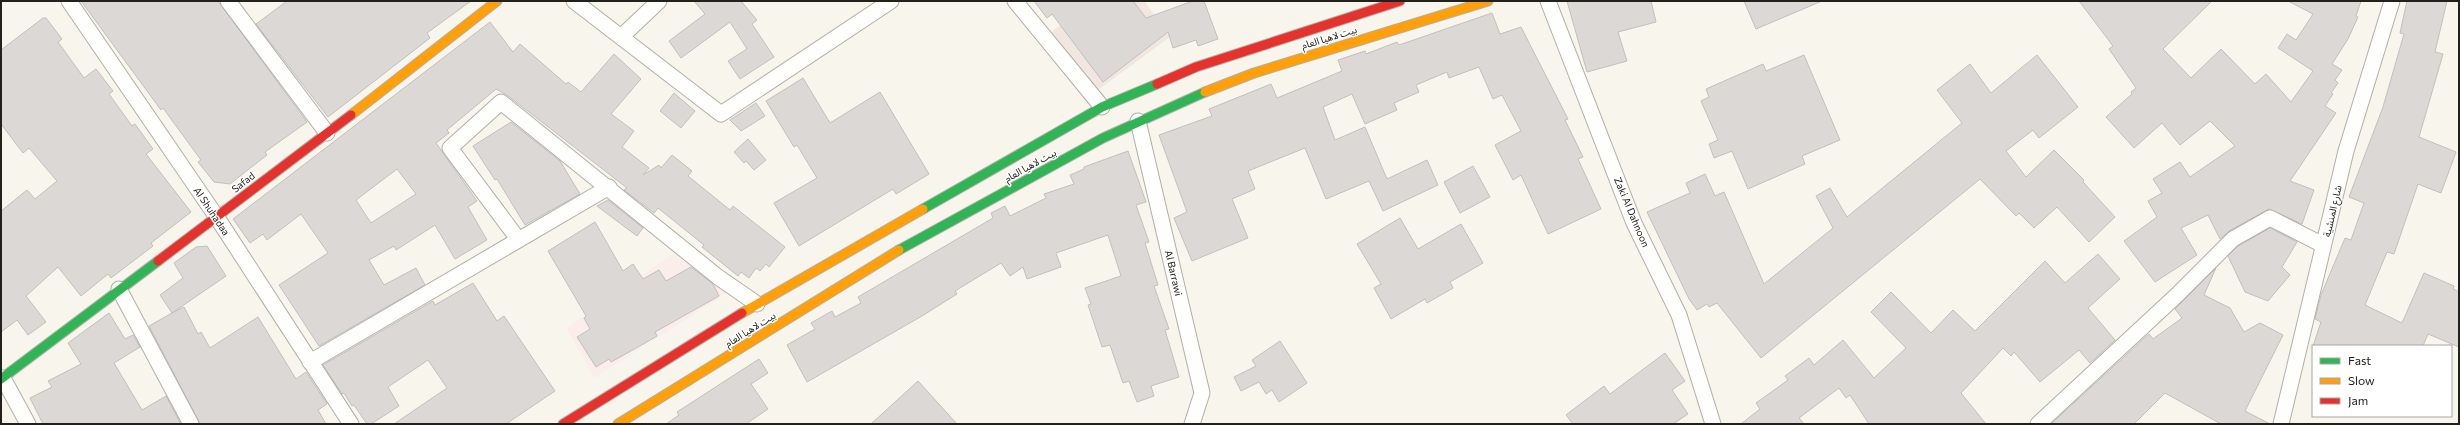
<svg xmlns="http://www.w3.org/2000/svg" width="2460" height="425" font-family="Commissioner,'Noto Sans Arabic',sans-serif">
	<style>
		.education { fill: #faedea }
		.medical { fill: #f1e6e0 }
		.building { fill: #dcd8d5; stroke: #c3bfbc; fill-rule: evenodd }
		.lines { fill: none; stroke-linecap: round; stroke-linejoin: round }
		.street-casing { stroke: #b1afa8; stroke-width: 17 }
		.fast-casing { stroke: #b1afa8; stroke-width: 11 }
		.slow-casing { stroke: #b1afa8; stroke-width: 11 }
		.jam-casing { stroke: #b1afa8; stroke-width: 11 }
		.street { stroke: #fefefc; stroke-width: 15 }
		.fast { stroke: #30b455; stroke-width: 9 }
		.slow { stroke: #ff9f0a; stroke-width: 9 }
		.jam { stroke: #e5322d; stroke-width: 9 }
		.labels { text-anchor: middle; stroke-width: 3; stroke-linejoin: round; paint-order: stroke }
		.street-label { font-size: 10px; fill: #23211c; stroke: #fff }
	</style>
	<rect width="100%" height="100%" fill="#f7f5ec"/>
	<!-- education -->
	<polygon class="education" points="673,254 727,293 594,378 567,328"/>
	<!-- medical -->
	<polygon class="medical" points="1093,1 1144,1 1170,37 1095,92 1051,32"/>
	<!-- building -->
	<g class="building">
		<polygon points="81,1 218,1 307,122 265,152 267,155 230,184 214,182 198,162 201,160 163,108 161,110"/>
		<polygon points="287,1 471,1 427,33 430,38 328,117 256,24"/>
		<polygon points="694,1 741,1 757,20 752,24 774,57 740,79 728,61 747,49 730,22 681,58 669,41 705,14"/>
		<polygon points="1034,1 1133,1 1146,18 1193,1 1204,1 1218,39 1198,46 1196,40 1173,48 1168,32 1103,82 1052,14 1047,18"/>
		<polygon points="1567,1 1651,1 1656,22 1618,32 1627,61 1587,72"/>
		<polygon points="1744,1 1822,1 1756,29"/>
		<polygon points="2079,1 2212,1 2163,49 2191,78 2221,49 2255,84 2266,74 2291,102 2313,71 2278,48 2287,34 2296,40 2313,14 2288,1 2361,1 2356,16 2358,17 2348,39 2332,64 2342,70 2335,80 2338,83 2331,93 2333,94 2325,106 2336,113 2290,181 2314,190 2302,224 2269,209 2229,231 2220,239 2208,215 2181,228 2197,255 2155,282 2124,241 2157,217 2148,201 2162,193 2153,179 2180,162 2190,177 2235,146 2210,121 2180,145 2162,123 2134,148 2106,117 2132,94 2131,92 2136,88 2109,49 2113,46"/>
		<polygon points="2407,1 2447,1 2435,52 2443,54 2419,137 2456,152 2441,193 2418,184 2394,254 2387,252 2365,305 2402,323 2424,273 2454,286 2453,289 2459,292 2459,347 2428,334 2423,346 2313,346 2321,322 2315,319 2321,295 2345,238 2351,240 2364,203 2349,197 2383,107 2404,34 2400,33"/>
		<polygon points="1492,13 1500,34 1521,27 1568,119 1565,120 1583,157 1578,159 1601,209 1548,234 1521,175 1513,180 1495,145 1521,131 1502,95 1493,99 1479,67 1449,78 1447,72 1416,85 1419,92 1394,103 1397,110 1365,124 1352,94 1323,107 1335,140 1365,127 1387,179 1427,160 1438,185 1383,211 1369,181 1326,199 1305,148 1248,171 1255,189 1232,199 1248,238 1192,261 1174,218 1187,212 1159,135 1212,116 1209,109 1271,84 1277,98 1342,71 1338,60 1365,51 1366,54 1397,42 1399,45"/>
		<polygon points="43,18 46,18 62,39 58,42 84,78 96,69 113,91 109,94 132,126 135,124 153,149 146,154 191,212 151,243 153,246 111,278 108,274 81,296 58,267 26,296 46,322 28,335 17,320 1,332 1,211 27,190 35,199 57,181 29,148 23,153 1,124 1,50"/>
		<path d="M490,22L513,52L520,44L566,84L568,82L581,92L614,54L641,79L611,114L634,131L622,147L649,168L643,175L659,165L661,168L672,155L692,171L688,176L730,210L733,206L785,247L769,267L766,264L760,271L756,268L749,278L741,272L738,276L702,247L704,245L658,208L654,213L624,190L627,188L507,95L496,89L447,130L449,133L436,143L477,201L468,207L487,240L455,259L435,225L396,250L394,246L369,260L384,285L416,268L425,285L319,346L279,285L328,253L301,214L267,240L263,234L250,243L233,219ZM397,169L416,194L371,223L356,200Z"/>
		<polygon points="1804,55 1840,140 1802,156 1805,164 1748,189 1732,151 1714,158 1709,144 1718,140 1701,101 1709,97 1706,89 1763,64 1766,71"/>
		<polygon points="2037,55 2078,107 2039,138 2033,130 2006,151 2026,177 2054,150 2084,180 2083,182 2115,217 2089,242 2057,207 2034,228 2019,213 2016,216 1980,179 1761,358 1717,303 1709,307 1707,304 1697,310 1689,299 1647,212 1690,193 1686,183 1705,174 1715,196 1724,192 1764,284 1833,228 1816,196 1830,188 1847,217 1962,123 1937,90 1970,64 1991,93"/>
		<polygon points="803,78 830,123 880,92 929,174 896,194 893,189 799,246 774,203 817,178 797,145 794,147 766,101"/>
		<polygon points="674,93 695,111 681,128 660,111"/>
		<polygon points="756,103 765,116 741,131 730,120"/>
		<polygon points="511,122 560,161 580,194 525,225 497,179 495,180 473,146"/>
		<polygon points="748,139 766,160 754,170 746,161 744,163 734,152"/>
		<polygon points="1128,151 1146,202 1136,205 1149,242 1145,243 1158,285 1154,286 1169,329 1165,330 1179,377 1151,386 1154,396 1137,402 1129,381 1123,383 1110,345 1102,347 1088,305 1091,304 1085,288 1121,276 1108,235 1056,253 1061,267 1027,279 1023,267 1010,276 1001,263 955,291 957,294 922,316 807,382 787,345 815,329 811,323 832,311 835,317 861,303 858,297 993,218 991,213 1005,206 1010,216 1046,198 1044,194 1074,184 1070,175 1084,169 1084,167"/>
		<polygon points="1473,166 1490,197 1460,213 1444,182"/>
		<polygon points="608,200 643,228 637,236 597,206"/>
		<polygon points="1400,218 1418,249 1461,224 1483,263 1450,282 1453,288 1427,303 1425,299 1391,319 1374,288 1381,284 1357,244"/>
		<polygon points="595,222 623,271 633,264 643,279 659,270 666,281 691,267 713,284 719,296 655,332 657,336 638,347 611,362 609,359 596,367 577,337 590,329 584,318 586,316 548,251"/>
		<polygon points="2270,228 2297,242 2282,267 2290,275 2268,301 2245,292 2228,256 2238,246"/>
		<polygon points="207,246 226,276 172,313 184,307 198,334 201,332 210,348 258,317 296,379 306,372 327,404 318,410 326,424 200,424 149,326 172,313 160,295 183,278 174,263 196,247"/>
		<polygon points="2098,254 2120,279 2088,308 2115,340 2090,363 2079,350 2040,382 2014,352 2011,356 2003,348 1961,393 1986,424 1869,424 1850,395 1846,398 1839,388 1799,418 1804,424 1741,424 1760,409 1756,403 1788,380 1785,376 1809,358 1814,365 1843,340 1874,378 1906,348 1871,312 1891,292 1931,333 1953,310 1975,331 2045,261 2065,283"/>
		<polygon points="2216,268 2204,295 2230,308 2244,332 2260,323 2283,335 2245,411 2270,424 2221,424 2165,393 2134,424 2051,424 2149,334 2153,339 2182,318 2175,309"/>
		<polygon points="473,283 497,321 504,316 555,391 506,424 394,424 447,388 428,360 388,387 399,406 371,424 367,424 354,405 352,406 344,393 342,394 323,365 433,301 435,305"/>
		<polygon points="109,313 125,339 133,335 140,347 114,363 142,410 166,396 181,424 43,424 30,398 52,387 48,381 81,364 68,343"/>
		<polygon points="1280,341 1307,383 1279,402 1272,390 1266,394 1259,382 1241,391 1234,377 1256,366 1252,360"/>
		<polygon points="1665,353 1685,381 1672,390 1688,414 1673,424 1573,424 1566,415 1604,386 1610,394"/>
		<polygon points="759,359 768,373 751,384 768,409 746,424 666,424 679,415 677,412"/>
		<polygon points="918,381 957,424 871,424"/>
	</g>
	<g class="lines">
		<!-- street casing -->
		<g class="street-casing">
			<g id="street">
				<polyline points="69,1 216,216 351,424"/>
				<polyline points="228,1 327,133"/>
				<polyline points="574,1 721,114 891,1"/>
				<polyline points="1015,1 1102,107"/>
				<polyline points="1548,1 1634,223 1679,315 1713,424"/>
				<polyline points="621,37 659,1"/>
				<polyline points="1138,121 1202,393 1192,424"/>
				<polyline points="518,239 450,148 501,102 718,277 757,304"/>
				<polyline points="119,289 191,424"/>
				<polyline points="310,362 609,187"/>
				<polyline points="3,378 28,424"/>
				<polyline points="2038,424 2177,295 2233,239 2270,218 2323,245"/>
				<polyline points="2281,424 2346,151 2392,1"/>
			</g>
		</g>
		<!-- fast casing -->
		<g class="fast-casing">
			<g id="fast">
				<polyline points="923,209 1102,107 1157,84"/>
				<polyline points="899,250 1103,138 1205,92"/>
				<polyline points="1,379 158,261"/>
			</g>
		</g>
		<!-- slow casing -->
		<g class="slow-casing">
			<g id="slow">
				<polyline points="1205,92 1254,73 1488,1"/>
				<polyline points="351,115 497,1"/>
				<polyline points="742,313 923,209"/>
				<polyline points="618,424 899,250"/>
			</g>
		</g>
		<!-- jam casing -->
		<g class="jam-casing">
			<g id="jam">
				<polyline points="1157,84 1196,67 1400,1"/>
				<polyline points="158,261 351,115"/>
				<polyline points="563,424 742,313"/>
			</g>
		</g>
		<!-- street -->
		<use href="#street" class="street"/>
		<!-- fast -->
		<use href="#fast" class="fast"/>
		<!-- slow -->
		<use href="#slow" class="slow"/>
		<!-- jam -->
		<use href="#jam" class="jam"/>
	</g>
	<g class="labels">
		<!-- street labels -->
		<g class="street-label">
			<text transform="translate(1329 37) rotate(-17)" y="4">بيت لاهيا العام</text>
			<text transform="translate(1030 165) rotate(-29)" y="4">بيت لاهيا العام</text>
			<text transform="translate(243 182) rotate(-38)" y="4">Safad</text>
			<text transform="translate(212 211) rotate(56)" y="4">Al Shuhadaa</text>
			<text transform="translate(2332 211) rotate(-77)" y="4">شارع المنشية</text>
			<text transform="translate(1632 212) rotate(67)" y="4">Zaki Al Dahnoon</text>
			<text transform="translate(1174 273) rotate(77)" y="4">Al Barrawi</text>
			<text transform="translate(750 329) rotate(-32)" y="4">بيت لاهيا العام</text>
		</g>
	</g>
	<!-- border -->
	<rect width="2460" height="425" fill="none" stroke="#23211c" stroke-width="4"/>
	<!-- legend -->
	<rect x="2312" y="345" width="140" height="72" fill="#ffffff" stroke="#a7a6a4"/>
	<rect x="2320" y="358" width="20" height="6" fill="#30b455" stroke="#a7a6a4"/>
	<text x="2348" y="365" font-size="12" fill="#23211c">Fast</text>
	<rect x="2320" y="378" width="20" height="6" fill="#ff9f0a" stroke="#a7a6a4"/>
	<text x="2348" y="385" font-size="12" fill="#23211c">Slow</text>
	<rect x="2320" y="398" width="20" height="6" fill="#e5322d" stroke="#a7a6a4"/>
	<text x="2348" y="405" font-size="12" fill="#23211c">Jam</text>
</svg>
